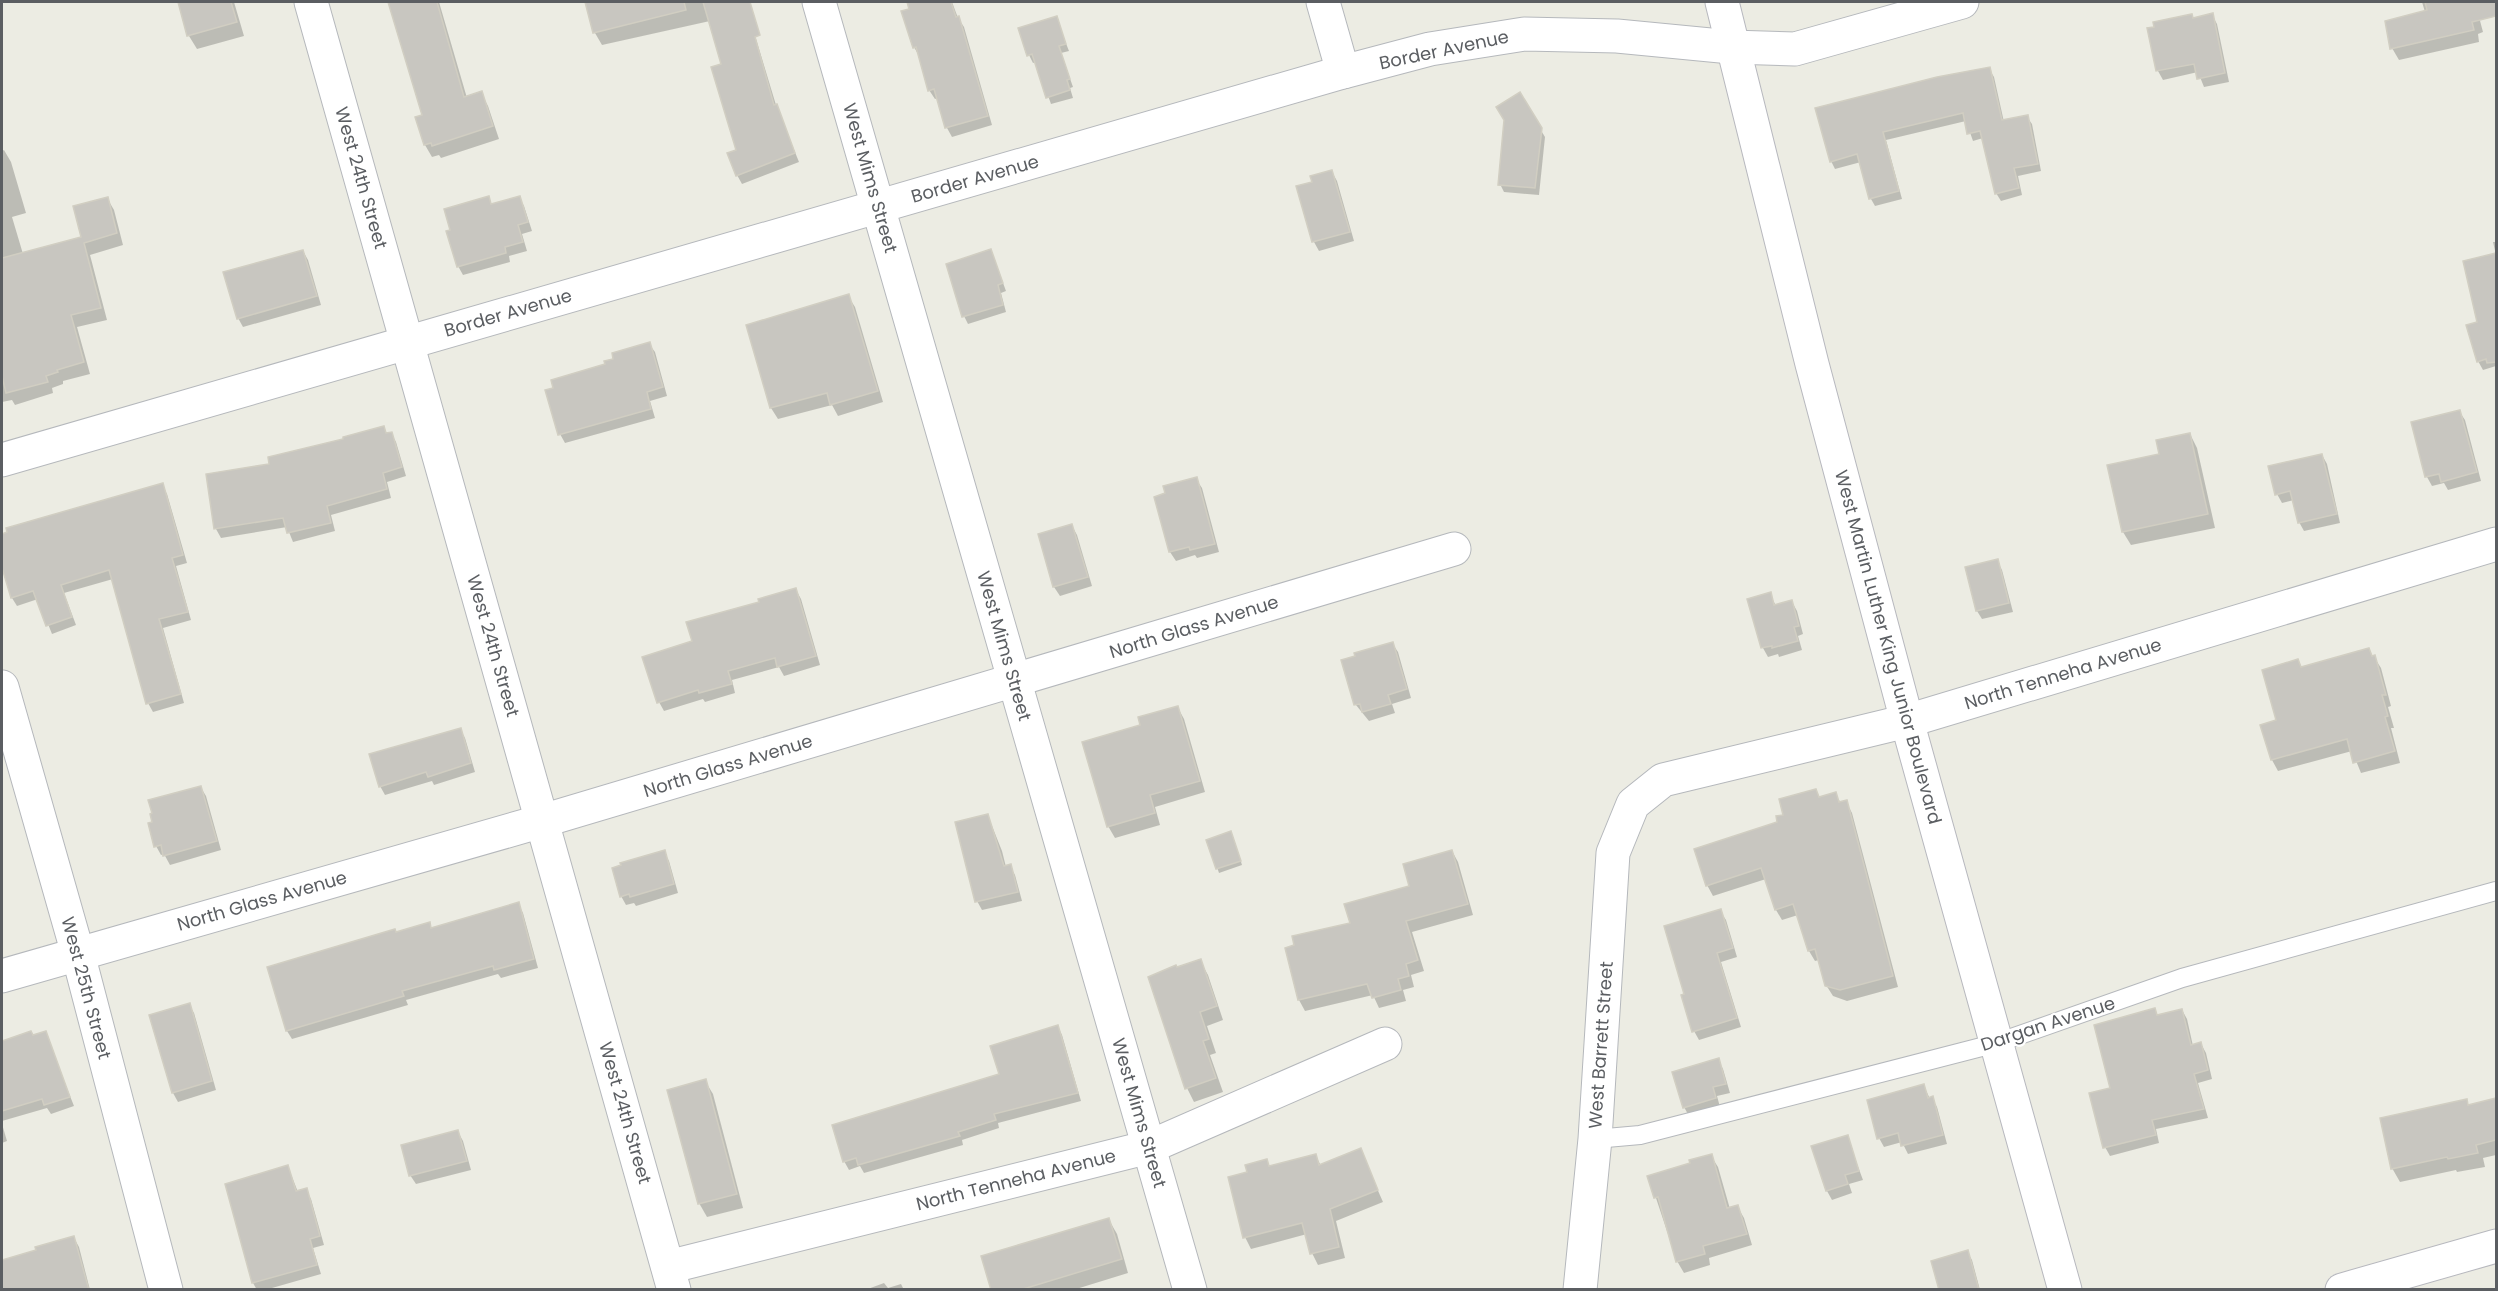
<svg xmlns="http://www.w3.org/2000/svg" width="2498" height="1291" font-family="Poppins,sans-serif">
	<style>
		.shadow { fill: #0003 }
		.building { fill: #c8c6c0; stroke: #d1cec2; stroke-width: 1.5 }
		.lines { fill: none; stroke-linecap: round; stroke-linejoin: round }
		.lane-casing { stroke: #b5b8bc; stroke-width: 20 }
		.street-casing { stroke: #b5b8bc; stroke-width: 35 }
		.secondary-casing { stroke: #b7b8be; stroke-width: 35 }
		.lane { stroke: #fff; stroke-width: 18 }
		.street { stroke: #fff; stroke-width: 33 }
		.secondary { stroke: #fff; stroke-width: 33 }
		.labels { text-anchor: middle; stroke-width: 4.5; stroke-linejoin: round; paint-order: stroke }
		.street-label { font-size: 18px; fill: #5b5e62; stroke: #fff }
	</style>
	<rect width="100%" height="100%" fill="#ecece3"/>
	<!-- shadow -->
	<g class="shadow">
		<polygon points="184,2 236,2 234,2 244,36 197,49 189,36 180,5 185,3"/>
		<polygon points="390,2 439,2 467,98 481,93 488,106 499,139 441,158 439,155 432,157 425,145 424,116"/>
		<polygon points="600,2 709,2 713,19 750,19 776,105 799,162 742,184 737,175 738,151 723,65 710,21 602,45 595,33 588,4"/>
		<polygon points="909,2 952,2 958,18 964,27 992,125 952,137 947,128 938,98 935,99 929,90 919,56 914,47"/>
		<polygon points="2422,2 2475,2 2483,32 2478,34 2479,42 2399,60 2392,48 2425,12"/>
		<polygon points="2212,15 2217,24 2229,82 2204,87 2198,72 2163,80 2158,71 2149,29"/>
		<polygon points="1056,18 1069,51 1061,53 1073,87 1070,88 1073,98 1051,104 1036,62 1033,63 1029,55"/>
		<polygon points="1989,69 1994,77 2004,122 2027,117 2032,124 2041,171 2018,176 2022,195 2001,201 1996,193 1983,138 1973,141 1966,121 1886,140 1902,199 1875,206 1871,199 1861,162 1835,169 1831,161"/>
		<polygon points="1519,94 1545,137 1539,195 1504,192 1500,184"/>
		<polygon points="4,150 11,162 26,213 12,217 23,254 83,238 107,198 114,210 123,245 90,255 107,320 77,327 90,374 63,381 63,384 52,388 53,393 15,405 12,400 2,402 2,151"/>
		<polygon points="1332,172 1337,181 1354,241 1319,251 1314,242 1298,187 1314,183"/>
		<polygon points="519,197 524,206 532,231 522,234 527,251 509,256 510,262 463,275 458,266 488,198 492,205"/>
		<polygon points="2493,242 2496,242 2496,366 2483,370 2478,361 2479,323 2496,255"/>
		<polygon points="991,250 1006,291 1001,293 1006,312 968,324 964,316"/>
		<polygon points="303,251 308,260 321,305 243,327 238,318"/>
		<polygon points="848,296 855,307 883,402 838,416 832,405 778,419 771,408 748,326"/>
		<polygon points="649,344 655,352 667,396 650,401 655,418 565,443 560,434 607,365"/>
		<polygon points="2459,411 2465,420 2481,481 2448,490 2444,483 2432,486 2427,477 2413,423"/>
		<polygon points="383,428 387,434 391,433 396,442 406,476 387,482 391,498 331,515 335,531 293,542 287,527 221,538 216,529 271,465"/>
		<polygon points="2190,434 2197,448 2215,528 2131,545 2123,532 2161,455"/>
		<polygon points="2322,455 2327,464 2340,523 2304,531 2299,522 2294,500 2282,503 2277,494"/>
		<polygon points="1196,479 1202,488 1219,552 1197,558 1195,555 1176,561 1170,552 1156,498"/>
		<polygon points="162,485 167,494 187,563 176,566 191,620 163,628 184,703 153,712 148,703 113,579 64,593 76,625 52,634 38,599 17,606 12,598 2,562 2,535"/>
		<polygon points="1072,526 1077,535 1092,586 1060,596 1054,587 1040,535"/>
		<polygon points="1997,561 2002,570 2013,612 1982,619 1977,611"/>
		<polygon points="796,590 801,599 820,665 784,676 779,667 732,680 735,693 705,702 703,699 664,711 659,702 693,642 761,603"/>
		<polygon points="1770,594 1776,606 1792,602 1797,611 1803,634 1798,636 1802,650 1779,657 1778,654 1768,657 1763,648 1749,600"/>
		<polygon points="1392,643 1398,652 1411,698 1392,704 1395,713 1369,721 1356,705"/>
		<polygon points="2374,657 2381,668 2391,706 2388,707 2394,728 2391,728 2400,763 2361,773 2352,751 2278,771 2272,760 2262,726 2278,721 2298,661 2302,668"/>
		<polygon points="1178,708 1184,719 1205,792 1155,807 1160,825 1115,838 1108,826 1142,726"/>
		<polygon points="460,729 465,738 475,772 434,785 432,781 385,795 380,786"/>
		<polygon points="201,788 206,796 221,850 170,865 164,854 161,855 156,846"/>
		<polygon points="1816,791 1820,798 1835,794 1841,803 1846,802 1852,813 1898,987 1847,1001 1833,996 1826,985 1819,960 1815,961 1809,951 1798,915 1782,920 1776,910 1766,879 1713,896 1707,885"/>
		<polygon points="988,816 1002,851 1006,867 1010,866 1015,875 1022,901 982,910 977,901"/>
		<polygon points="1233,837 1242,865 1219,873 1208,841"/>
		<polygon points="1452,851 1458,862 1473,915 1412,932 1424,971 1411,975 1414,987 1403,990 1406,1001 1379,1008 1373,995 1305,1011 1299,1000 1352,924 1411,887"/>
		<polygon points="664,852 669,861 678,893 636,906 634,903 626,905 621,896"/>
		<polygon points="518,904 523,913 538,968 501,978 498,974 406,1000 408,1005 292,1039 287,1031 269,968 429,924 432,929"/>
		<polygon points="1720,911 1726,920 1737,957 1721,962 1741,1027 1699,1040 1694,1031 1686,995"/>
		<polygon points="1200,961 1208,975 1223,1020 1207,1026 1216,1053 1210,1055 1223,1092 1194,1102 1187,1088 1177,969"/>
		<polygon points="189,1005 194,1013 216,1090 178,1102 173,1093 151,1016"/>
		<polygon points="2155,1010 2158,1017 2182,1010 2187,1019 2193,1046 2201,1044 2206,1053 2212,1079 2198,1083 2208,1118 2156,1129 2159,1143 2110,1156 2105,1147 2112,1089"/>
		<polygon points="1058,1027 1062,1035 1081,1101 998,1123 999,1128 962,1140 963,1145 864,1173 860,1166 849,1170 844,1161 1000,1075"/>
		<polygon points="45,1033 74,1106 51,1114 47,1108 2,1121 2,1048"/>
		<polygon points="1718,1060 1723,1069 1730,1093 1717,1096 1720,1107 1689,1116 1684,1107"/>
		<polygon points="705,1081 713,1094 743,1208 707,1217 699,1203"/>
		<polygon points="1924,1086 1930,1099 1932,1098 1937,1107 1947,1144 1908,1154 1902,1142 1884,1147 1879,1138"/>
		<polygon points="2496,1100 2496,1155 2483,1158 2485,1167 2457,1172 2456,1170 2400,1182 2392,1168 2466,1101 2469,1106"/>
		<polygon points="2,1124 7,1141 2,1143"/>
		<polygon points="458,1132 463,1141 471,1170 416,1184 410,1175"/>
		<polygon points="1847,1137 1863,1180 1849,1184 1852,1193 1832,1200 1827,1191 1813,1147"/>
		<polygon points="1360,1150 1383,1202 1336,1221 1345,1258 1318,1265 1312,1253 1307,1234 1251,1249 1245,1237 1249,1173 1266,1161 1270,1167 1316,1156 1321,1166"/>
		<polygon points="1711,1156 1718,1167 1730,1209 1737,1206 1744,1218 1752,1245 1709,1258 1710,1265 1684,1273 1677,1261 1649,1177 1692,1164"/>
		<polygon points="288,1167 298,1192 306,1190 311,1199 324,1245 313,1248 321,1274 265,1290 257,1290 253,1283 226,1185"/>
		<polygon points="1109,1220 1117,1234 1128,1273 1073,1290 992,1290"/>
		<polygon points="74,1238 79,1247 90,1290 2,1290 2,1262"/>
		<polygon points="1967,1252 1972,1260 1980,1290 1940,1290"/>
		<polygon points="884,1283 888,1288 901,1284 904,1290 865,1290"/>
	</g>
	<!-- building -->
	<g class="building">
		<polygon points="178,2 231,2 237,22 187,36"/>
		<polygon points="388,2 437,2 464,97 482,91 493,126 432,146 431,143 424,145 415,117 422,115"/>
		<polygon points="585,2 684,2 686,10 593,33"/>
		<polygon points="703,2 750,2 760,35 755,37 774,105 777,104 795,153 736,176 727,153 736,150 711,67 721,64"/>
		<polygon points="907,2 951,2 956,17 959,16 988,116 945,128 934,89 928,91 916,47 913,48 901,11 909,9"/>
		<polygon points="2425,2 2496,2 2496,16 2472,22 2474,30 2390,49 2385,21 2427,10"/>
		<polygon points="2213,13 2225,73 2197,79 2194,64 2156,71 2147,28 2154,27 2153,22 2192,14 2193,18"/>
		<polygon points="1057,16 1066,44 1059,46 1070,79 1067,80 1070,90 1046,98 1032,54 1027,56 1018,28"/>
		<polygon points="1990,67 2002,120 2028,115 2038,164 2014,168 2019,188 1995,194 1980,131 1967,134 1963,113 1883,132 1899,191 1869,199 1857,154 1830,162 1815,108 1937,77"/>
		<polygon points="1520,92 1542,128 1535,188 1498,185 1504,120 1496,107"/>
		<polygon points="1332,170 1350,232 1312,242 1296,186 1312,182 1310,176"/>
		<polygon points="489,196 491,204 520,196 528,222 518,225 523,242 505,247 506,253 457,267 446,231 450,230 444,209"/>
		<polygon points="108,197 117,233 84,243 101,308 71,315 84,362 57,370 58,372 46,376 48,382 6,393 2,376 2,258 81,237 73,206"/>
		<polygon points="991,249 1003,283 998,285 1003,305 962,317 946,264"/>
		<polygon points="303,250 317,296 237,319 223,272"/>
		<polygon points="2496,253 2496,362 2487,363 2486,359 2477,362 2466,325 2477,322 2463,261"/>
		<polygon points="849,294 878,391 830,405 827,393 770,408 746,325"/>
		<polygon points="650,342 663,387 647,392 651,409 558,435 545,390 553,388 551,380 605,364 604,361 613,359 612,353"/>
		<polygon points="2460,410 2477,472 2441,482 2439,474 2425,477 2411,422"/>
		<polygon points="384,426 386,433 392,432 402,467 383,473 387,489 327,506 331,523 287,533 283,518 214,529 206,474 269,464 268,457 343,439 343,437"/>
		<polygon points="2190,433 2208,514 2122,532 2107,465 2159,454 2156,440"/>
		<polygon points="2322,454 2337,514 2298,523 2290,491 2275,495 2268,466"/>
		<polygon points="1197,477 1215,544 1190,550 1189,547 1169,552 1154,497 1165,493 1163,486"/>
		<polygon points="163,483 183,555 172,558 188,612 159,619 181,694 146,704 109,570 61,585 72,617 46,626 33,591 11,598 2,568 2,534 7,532 6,528"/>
		<polygon points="1072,524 1088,577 1053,587 1038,534"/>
		<polygon points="1998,559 2009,603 1976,611 1965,567"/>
		<polygon points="796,588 816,656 777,667 775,658 728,671 732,684 699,693 698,690 657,703 642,657 692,641 686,622 759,602 758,599"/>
		<polygon points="1771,592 1774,605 1792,600 1799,626 1794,627 1798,641 1772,648 1772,646 1761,648 1747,599"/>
		<polygon points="1393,642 1407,689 1388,695 1391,704 1362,712 1360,704 1354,705 1341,660 1355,656 1354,653"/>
		<polygon points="2369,648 2372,656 2375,655 2386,695 2382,695 2388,716 2385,717 2395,751 2353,763 2347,739 2271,760 2260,725 2276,720 2262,670 2298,659 2301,667"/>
		<polygon points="1178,706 1200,781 1150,795 1155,813 1107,827 1082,742 1140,725 1138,717"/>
		<polygon points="461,728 471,763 428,777 426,772 379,787 369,754"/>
		<polygon points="201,786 217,841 163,856 161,845 154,847 148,823 152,822 150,814 152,813 148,800"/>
		<polygon points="1816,789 1819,797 1836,792 1839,802 1847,800 1893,976 1840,990 1825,986 1815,949 1808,951 1793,904 1775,910 1761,868 1706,886 1694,849 1777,822 1776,816 1783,815 1779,799"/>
		<polygon points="988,814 1004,866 1011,864 1018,892 975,902 955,822"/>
		<polygon points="1231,831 1241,861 1216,869 1206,840"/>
		<polygon points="665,850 674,884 630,897 629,894 620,897 612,868 621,865 620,863"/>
		<polygon points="1452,850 1468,904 1406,921 1418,960 1406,964 1409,976 1398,979 1401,990 1372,998 1367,984 1298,1000 1285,948 1294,945 1292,936 1350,923 1344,904 1409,886 1403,864"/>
		<polygon points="519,902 534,959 494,970 493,966 402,991 404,996 286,1031 267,967 395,929 396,932 430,922 431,928"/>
		<polygon points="1721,909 1733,948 1717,953 1737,1018 1692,1032 1681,995 1684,994 1664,926"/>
		<polygon points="1201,959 1217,1006 1200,1012 1209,1039 1203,1041 1216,1078 1185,1089 1148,977 1176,965 1177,967"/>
		<polygon points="190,1003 212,1081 172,1093 149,1015"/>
		<polygon points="2155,1008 2157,1015 2182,1009 2191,1045 2201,1042 2208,1070 2194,1074 2204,1109 2152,1120 2156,1135 2103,1148 2089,1093 2110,1088 2094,1025"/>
		<polygon points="1058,1025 1078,1093 994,1114 996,1120 958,1132 960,1136 858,1165 856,1158 843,1162 832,1125 999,1074 990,1046"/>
		<polygon points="31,1031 33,1035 46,1031 70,1097 44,1105 42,1099 2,1111 2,1041"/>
		<polygon points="1719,1058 1726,1084 1713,1087 1716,1098 1683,1108 1672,1072"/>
		<polygon points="706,1079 737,1194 698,1204 667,1090"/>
		<polygon points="1924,1084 1928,1098 1933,1096 1943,1135 1901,1146 1898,1133 1877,1139 1867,1100"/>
		<polygon points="2496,1098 2496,1140 2476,1145 2478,1153 2448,1159 2447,1157 2391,1169 2380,1118 2467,1099 2468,1105"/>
		<polygon points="458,1130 467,1161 409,1176 401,1145"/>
		<polygon points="1848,1135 1859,1171 1845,1175 1848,1184 1826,1191 1811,1146"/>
		<polygon points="1361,1148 1378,1190 1330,1209 1339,1247 1310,1254 1302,1223 1243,1238 1228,1177 1247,1172 1245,1165 1267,1159 1269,1166 1316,1154 1319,1165"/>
		<polygon points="1712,1154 1727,1208 1738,1205 1747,1234 1703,1246 1705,1254 1676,1262 1658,1197 1654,1198 1647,1176 1690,1163 1689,1160"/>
		<polygon points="288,1165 296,1191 307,1188 320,1236 310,1239 317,1265 252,1283 225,1184"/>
		<polygon points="1109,1218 1122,1259 1020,1290 991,1290 981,1256"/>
		<polygon points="74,1236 89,1290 2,1290 2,1260 36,1250 35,1247"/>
		<polygon points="1968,1250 1979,1290 1939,1290 1931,1261"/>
	</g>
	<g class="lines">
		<!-- lane casing -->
		<g class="lane-casing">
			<polyline id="lane" points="1595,1139 1640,1135 1997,1043 2182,978 2496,891"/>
		</g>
		<!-- street casing -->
		<g class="street-casing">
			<g id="street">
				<polyline points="311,2 674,1290"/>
				<polyline points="819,2 1190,1290"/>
				<polyline points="1323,2 1343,72"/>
				<polyline points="2,460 1343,72 1430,49 1524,34 1617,36 1731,47 1795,49 1962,2"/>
				<polyline points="2,687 78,954 166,1290"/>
				<polyline points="2,976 542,821 1454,549"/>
				<polyline points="668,1267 1149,1147 1385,1044"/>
				<polyline points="1580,1290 1595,1139 1613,853 1633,804 1663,780 1907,721 2496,544"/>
			</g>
		</g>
		<!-- secondary casing -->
		<g class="secondary-casing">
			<g id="secondary">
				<polyline points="1722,2 1812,364 1907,721 2065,1290"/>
				<polyline points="2342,1290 2496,1246"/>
			</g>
		</g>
		<!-- lane -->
		<use href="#lane" class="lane"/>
		<!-- street -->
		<use href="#street" class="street"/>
		<!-- secondary -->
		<use href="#secondary" class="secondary"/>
	</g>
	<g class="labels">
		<!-- street labels -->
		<g class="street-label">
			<text transform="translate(1444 50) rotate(-12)" y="6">Border Avenue</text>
			<text transform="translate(361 178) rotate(74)" y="6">West 24th Street</text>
			<text transform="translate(870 178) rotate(74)" y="6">West Mims Street</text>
			<text transform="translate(975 179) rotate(-16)" y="6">Border Avenue</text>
			<text transform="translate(508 313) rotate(-16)" y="6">Border Avenue</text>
			<text transform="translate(1194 627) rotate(-17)" y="6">North Glass Avenue</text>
			<text transform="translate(493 646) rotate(74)" y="6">West 24th Street</text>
			<text transform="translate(1004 646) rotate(74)" y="6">West Mims Street</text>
			<text transform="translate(1888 647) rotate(75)" y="6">West Martin Luther King Junior Boulevard</text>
			<text transform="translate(2063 674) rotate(-17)" y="6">North Tenneha Avenue</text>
			<text transform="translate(728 766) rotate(-17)" y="6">North Glass Avenue</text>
			<text transform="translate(262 901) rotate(-16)" y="6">North Glass Avenue</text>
			<text transform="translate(86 988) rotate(75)" y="6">West 25th Street</text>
			<text transform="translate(2048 1024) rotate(-18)" y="6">Dargan Avenue</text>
			<text transform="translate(1601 1045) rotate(-86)" y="6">West Barrett Street</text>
			<text transform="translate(625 1113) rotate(74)" y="6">West 24th Street</text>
			<text transform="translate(1139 1113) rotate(74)" y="6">West Mims Street</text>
			<text transform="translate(1016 1180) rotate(-14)" y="6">North Tenneha Avenue</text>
		</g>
	</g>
	<!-- border -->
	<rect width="2498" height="1291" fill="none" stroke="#5b5e62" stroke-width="6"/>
</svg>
